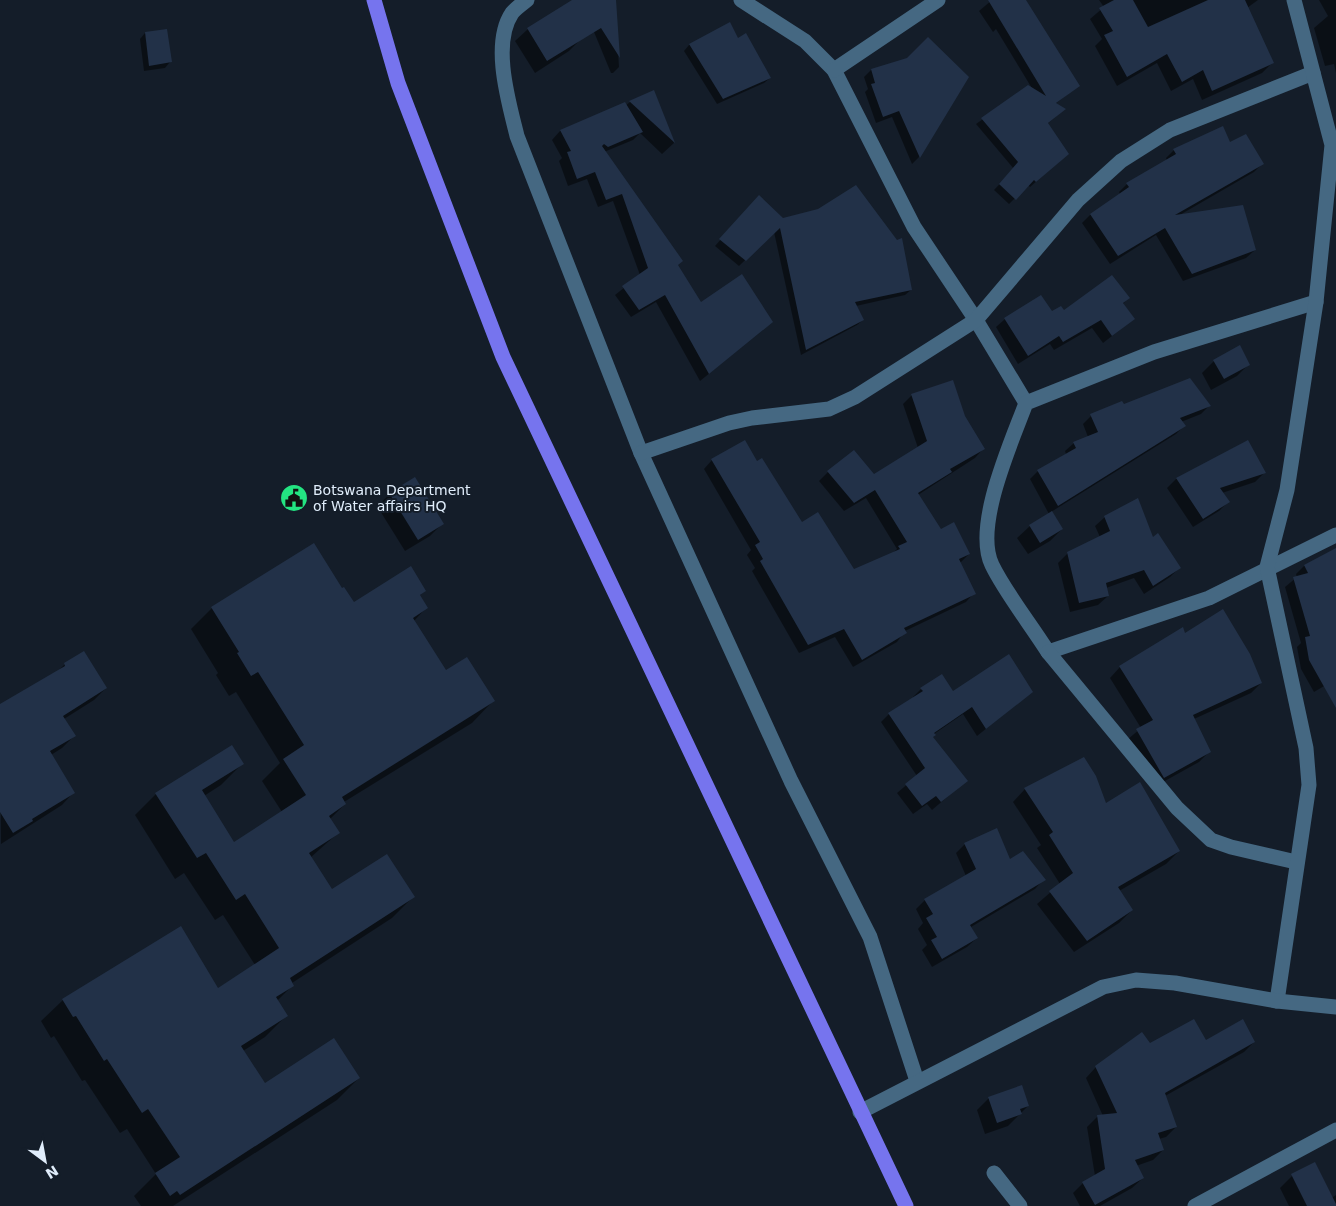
<svg xmlns="http://www.w3.org/2000/svg" width="1336" height="1206" font-family="'DejaVu Sans',sans-serif">
	<style>
		.shadow { fill: #0007 }
		.building { fill: #223148 }
		.lines { fill: none; stroke-linecap: round; stroke-linejoin: round }
		.minor { stroke: #456882; stroke-width: 15 }
		.major { stroke: #7674ee; stroke-width: 15 }
		.labels { text-anchor: middle; stroke-width: 4; stroke-linejoin: round; paint-order: stroke }
		.poi-label { font-size: 14px; fill: #e0edfb; stroke: #141d29; text-anchor: start }
	</style>
	<rect width="100%" height="100%" fill="#141d29"/>
	<!-- shadow -->
	<g class="shadow">
		<polygon points="585,0 615,0 619,67 613,73 611,73 582,3"/>
		<polygon points="992,0 1025,0 1078,86 1055,104 1059,114 1047,124 1061,160 1030,187 1028,185 1009,204 994,190 1014,169 976,124 1028,87 1033,90 996,29 993,32 979,11"/>
		<polygon points="1099,0 1258,0 1247,8 1272,63 1262,73 1202,100 1193,79 1171,91 1157,63 1117,86 1095,46 1102,39 1090,19 1104,7"/>
		<polygon points="1319,0 1336,0 1336,73 1334,64 1325,66 1314,28 1328,16"/>
		<polygon points="729,24 738,40 770,78 764,83 717,104 684,51 689,45"/>
		<polygon points="528,29 581,39 569,51 535,73 515,41"/>
		<polygon points="145,33 170,62 165,68 144,71 140,39"/>
		<polygon points="908,59 968,77 919,157 912,164 892,117 876,123 865,92 868,89 864,77 871,70"/>
		<polygon points="653,92 674,143 662,154 640,133 633,140 604,152 701,304 763,330 700,381 656,302 631,317 615,295 640,275 613,201 598,207 587,179 568,186 559,161 562,158 552,140 560,131 624,104 625,106 630,102"/>
		<polygon points="1230,144 1262,164 1254,172 1178,216 1255,250 1246,258 1183,281 1156,235 1110,264 1082,223 1090,215 1120,194 1119,192 1127,184 1167,161 1166,158 1174,150"/>
		<polygon points="753,203 783,220 819,210 911,290 905,295 856,306 863,320 857,325 801,355 774,232 739,266 715,246"/>
		<polygon points="1128,298 1123,304 1134,319 1103,343 1092,328 1054,350 1050,344 1018,364 996,327 1005,319 1064,312"/>
		<polygon points="1214,361 1249,364 1237,376 1211,390 1202,373"/>
		<polygon points="912,395 964,416 983,449 975,458 918,495 940,531 969,554 960,563 974,593 966,602 905,631 897,642 853,667 835,637 799,653 752,571 755,568 747,555 751,550 704,469 712,460 756,463 802,524 854,571 893,553 897,549 866,498 844,511 819,481 828,472 873,476 918,448 903,404"/>
		<polygon points="1123,406 1209,406 1201,414 1181,422 1184,426 1176,434 1051,512 1062,529 1050,541 1028,554 1017,538 1030,526 1049,514 1030,479 1038,471 1066,454 1065,451 1074,443 1088,437 1083,424 1091,416"/>
		<polygon points="1247,441 1264,473 1255,482 1222,493 1228,502 1219,511 1193,527 1167,488 1176,479"/>
		<polygon points="415,479 442,524 430,536 405,551 377,506 390,494"/>
		<polygon points="1105,517 1153,538 1179,568 1170,577 1144,594 1134,578 1106,588 1108,596 1098,605 1070,612 1058,563 1068,553 1100,537 1095,526"/>
		<polygon points="1333,551 1336,554 1336,679 1314,692 1301,669 1297,647 1301,643 1285,587 1297,577 1296,574 1304,566"/>
		<polygon points="341,590 353,604 425,591 419,596 426,608 414,621 446,672 493,701 472,723 344,802 345,804 330,819 338,833 310,858 332,891 413,897 392,918 292,983 293,985 277,1001 286,1016 265,1037 243,1051 264,1085 359,1078 337,1100 173,1206 141,1206 134,1196 156,1174 127,1129 120,1133 85,1080 82,1081 54,1036 51,1038 41,1021 63,1000 217,989 255,965 223,915 215,920 184,873 175,879 135,815 156,794 242,764 221,785 204,796 234,844 282,812 262,781 280,763 236,692 229,696 216,675 218,673 191,629 212,608"/>
		<polygon points="1184,635 1261,683 1251,693 1194,719 1209,752 1199,762 1154,787 1127,740 1141,728 1110,678 1120,667"/>
		<polygon points="65,664 106,688 94,700 64,719 74,736 62,748 51,755 74,792 62,805 1,844 0,706 56,673"/>
		<polygon points="921,689 952,693 1032,692 977,736 963,714 934,734 931,738 966,781 932,810 927,804 913,814 897,793 917,776 881,722 889,714 914,699 913,697"/>
		<polygon points="1025,789 1105,805 1179,851 1166,864 1119,891 1132,910 1119,923 1074,952 1037,904 1060,884 1037,848 1041,845 1013,802"/>
		<polygon points="965,844 1009,861 1044,879 1035,889 971,927 977,938 967,947 932,967 922,950 927,945 918,929 923,923 916,909 925,900 966,876 956,853"/>
		<polygon points="1205,1042 1254,1042 1244,1052 1165,1096 1176,1127 1166,1137 1159,1139 1163,1150 1153,1160 1136,1166 1143,1178 1132,1188 1100,1206 1080,1206 1073,1193 1083,1183 1095,1176 1087,1127 1097,1117 1103,1116 1086,1078 1096,1067 1150,1045"/>
		<polygon points="989,1098 1028,1106 1008,1126 985,1134 977,1110"/>
		<polygon points="1314,1164 1315,1206 1289,1206 1280,1188 1292,1176"/>
		<polygon points="1336,1195 1336,1206 1319,1206"/>
	</g>
	<!-- building -->
	<g class="building">
		<polygon points="572,0 616,0 620,58 601,28 547,61 527,28"/>
		<polygon points="988,0 1026,0 1080,86 1056,103 1066,109 1048,123 1069,154 1036,182 1034,180 1016,200 999,184 1018,162 981,118 1028,85 1046,96"/>
		<polygon points="1114,0 1133,0 1148,27 1208,0 1245,0 1274,63 1212,91 1203,70 1182,82 1167,54 1127,77 1104,35 1113,31 1099,8"/>
		<polygon points="730,22 738,38 746,33 771,78 723,99 689,44"/>
		<polygon points="167,29 172,62 149,66 145,32"/>
		<polygon points="928,37 969,77 920,158 899,111 883,117 871,84 875,83 871,69 907,58"/>
		<polygon points="654,90 675,143 629,101"/>
		<polygon points="625,102 643,132 608,147 604,144 602,146 683,261 678,265 701,302 742,274 773,322 709,374 665,295 639,310 622,286 648,268 622,194 606,200 595,172 577,179 567,152 571,151 560,130"/>
		<polygon points="1223,126 1230,142 1246,134 1264,164 1175,215 1243,205 1256,250 1192,274 1165,228 1118,256 1090,214 1129,187 1126,183 1176,154 1173,149"/>
		<polygon points="856,185 897,240 902,238 912,290 855,302 864,320 806,350 780,228 746,261 719,239 759,195 783,218 818,209"/>
		<polygon points="1112,275 1130,298 1123,303 1135,319 1112,336 1101,320 1063,342 1059,336 1028,356 1004,318 1041,295 1052,311 1061,306 1064,310"/>
		<polygon points="1240,345 1250,365 1224,379 1213,360"/>
		<polygon points="1190,378 1211,406 1180,418 1186,426 1058,506 1037,470 1076,448 1073,442 1098,432 1090,414 1122,401 1124,404"/>
		<polygon points="953,380 965,416 985,449 950,469 952,472 918,493 941,529 954,522 970,554 959,559 976,594 904,628 907,633 862,660 844,629 808,645 760,561 763,559 755,545 760,542 711,459 745,440 757,461 762,458 802,522 818,512 854,569 900,549 898,546 907,542 875,490 854,503 827,471 854,450 874,474 927,441 911,394"/>
		<polygon points="1248,440 1266,473 1220,488 1230,502 1203,519 1176,478"/>
		<polygon points="415,477 444,524 418,540 389,493"/>
		<polygon points="1138,498 1153,537 1158,533 1181,568 1153,586 1144,570 1106,583 1109,596 1079,603 1067,552 1110,531 1104,516"/>
		<polygon points="1052,511 1063,529 1040,543 1029,525"/>
		<polygon points="314,543 342,588 344,587 354,602 411,566 426,591 420,595 428,608 413,618 446,670 467,657 495,701 342,797 346,804 329,816 340,833 309,853 332,889 387,854 415,897 290,978 294,986 276,997 288,1016 241,1046 265,1083 334,1038 360,1078 180,1195 177,1191 170,1196 155,1173 180,1157 148,1109 142,1113 107,1059 104,1061 76,1016 73,1017 62,999 181,926 218,988 279,948 245,894 236,900 206,853 197,858 155,793 232,745 244,764 202,790 234,842 306,795 283,759 304,745 258,672 251,676 237,653 239,652 211,607"/>
		<polygon points="1336,548 1336,708 1309,660 1305,637 1310,636 1293,577 1308,573 1304,565"/>
		<polygon points="1223,609 1250,654 1262,683 1193,715 1211,752 1164,778 1136,729 1153,720 1119,666 1183,627 1185,633"/>
		<polygon points="84,651 107,688 63,716 76,736 50,751 75,793 32,819 33,821 13,833 0,812 0,704 65,666 64,663"/>
		<polygon points="1009,654 1033,692 986,729 972,707 934,733 936,735 933,737 968,781 941,802 936,796 922,806 905,784 925,768 888,713 923,691 920,688 942,674 953,691"/>
		<polygon points="1084,757 1096,776 1106,803 1140,782 1180,851 1118,887 1133,910 1087,941 1049,891 1073,873 1049,835 1053,832 1024,788"/>
		<polygon points="997,828 1010,859 1023,851 1046,880 970,925 978,938 942,959 931,940 937,937 926,918 933,914 924,899 976,869 964,843"/>
		<polygon points="1194,1019 1206,1040 1243,1019 1255,1042 1165,1093 1177,1127 1158,1133 1164,1150 1135,1160 1144,1178 1095,1205 1082,1182 1105,1169 1097,1115 1117,1113 1095,1066 1142,1032 1150,1043"/>
		<polygon points="1022,1085 1029,1106 1020,1109 1022,1114 997,1123 988,1097"/>
		<polygon points="1315,1162 1336,1204 1336,1206 1307,1206 1291,1174"/>
	</g>
	<g class="lines">
		<!-- minor -->
		<g class="minor">
			<path d="M527,0C522,4 516,8 512,13C491,44 509,103 517,136L641,453L791,781L870,937L917,1081"/>
			<polyline points="741,0 805,41 834,70 914,227 976,320 1026,403"/>
			<polyline points="834,70 938,0"/>
			<path d="M1316,302L1154,352L1026,403C1012,441 973,526 992,565C1005,592 1031,625 1048,652L1209,598L1336,535"/>
			<polyline points="641,453 729,423 752,418 829,409 855,397 976,320 1078,200 1121,161 1170,130 1313,73"/>
			<polyline points="1048,652 1177,808 1211,840 1231,847 1296,862"/>
			<polyline points="1277,1001 1309,785 1306,748 1267,567 1287,490 1316,302 1332,145 1294,0"/>
			<polyline points="860,1112 1103,987 1136,980 1175,983 1277,1001 1336,1007"/>
			<polyline points="994,1173 1020,1206"/>
			<polyline points="1195,1206 1336,1130"/>
		</g>
		<!-- major -->
		<polyline class="major" points="374,0 398,83 503,357 906,1206"/>
	</g>
	<!-- icons -->
	<defs>
		<g id="civic-disc" transform="scale(1.4375)"><circle r="9.5" fill="#23e482" stroke="#141d29"/><path d="M-.6-6.5H3V-4.5H.6V-3L4-1V1h2V6H-6V1h2V-1L-.6-3ZM-1.2 2.5V6h2.4V2.5Z" fill="#111"/></g>
	</defs>
	<g fill-rule="evenodd">
		<use href="#civic-disc" x="294" y="498"/>
	</g>
	<g class="labels">
		<!-- poi labels -->
		<g class="poi-label">
			<text x="313" y="495">Botswana Department<tspan x="313" dy="16">of Water affairs HQ</tspan></text>
		</g>
	</g>
	<!-- north arrow -->
	<g transform="translate(45 1161) rotate(148)" stroke="#141d29" stroke-width="4" paint-order="stroke">
	<path d="M0-4L9 19L0 12L-9 19Z" fill="#e0edfb"/>
	<text y="-8" font-size="14" font-weight="bold" text-anchor="middle" fill="#e0edfb">N</text>
	</g>
</svg>
